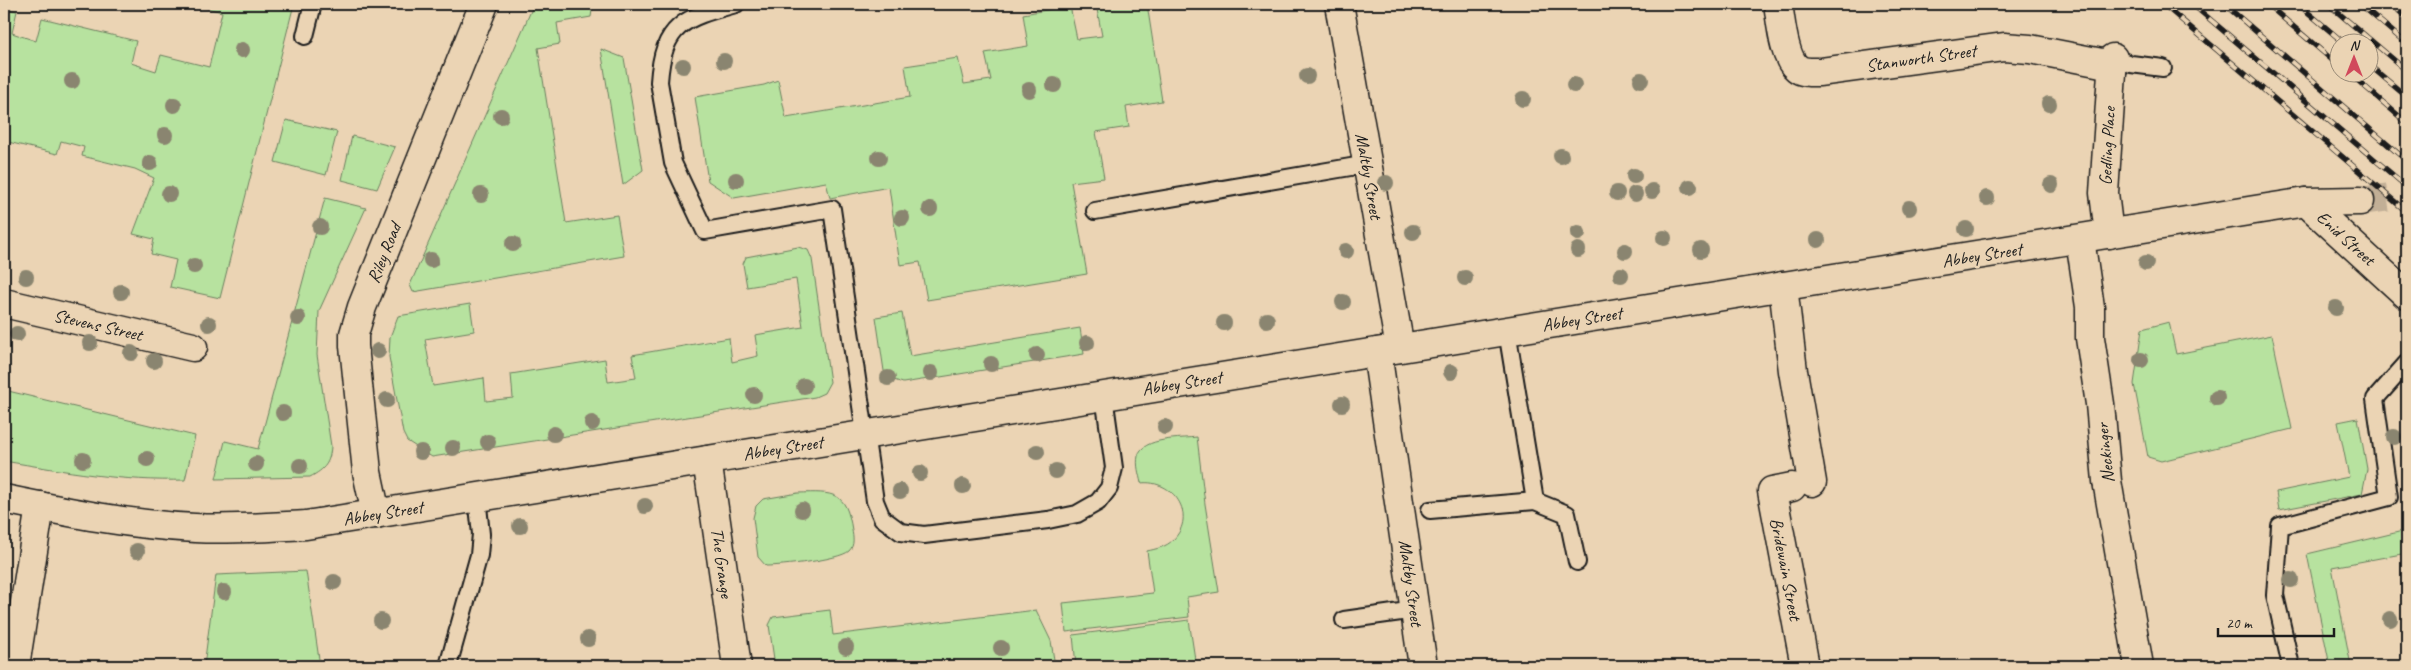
<svg xmlns="http://www.w3.org/2000/svg" width="2411" height="670" font-family="Caveat,sans-serif">
	<style>
		.green { fill: #b7e29f; stroke: #6a7f5e }
		.lines { fill: none; stroke-linecap: round; stroke-linejoin: round }
		.secondary-tunnel { stroke: #c2af96; stroke-width: 28; stroke-dasharray: 28 14; stroke-linecap: butt }
		.service-casing { stroke: #1c1c1c; stroke-width: 20 }
		.minor-casing { stroke: #1c1c1c; stroke-width: 31 }
		.secondary-casing { stroke: #1c1c1c; stroke-width: 31 }
		.service { stroke: #ebd4b4; stroke-width: 16 }
		.minor { stroke: #ebd4b4; stroke-width: 28 }
		.secondary { stroke: #ebd4b4; stroke-width: 28 }
		.rail-casing { stroke: #1c1c1c; stroke-width: 5.5 }
		.rail { stroke: #ebd4b4; stroke-width: 4; stroke-dasharray: 11; stroke-linecap: butt }
		.tree { fill: #8a856f }
		.labels { text-anchor: middle; stroke-width: 5; stroke-linejoin: round; paint-order: stroke }
		.street-label { font-size: 18px; fill: #1c1c1c; stroke: #ebd4b4 }
	</style>
	<rect width="100%" height="100%" fill="#ebd4b4"/>
	<filter id="ink" filterUnits="userSpaceOnUse"><feTurbulence type="fractalNoise" baseFrequency=".02" numOctaves="2"/><feDisplacementMap in="SourceGraphic" scale="10" xChannelSelector="R" yChannelSelector="G"/><feConvolveMatrix kernelMatrix="1 2 1 2 8 2 1 2 1" color-interpolation-filters="sRGB"/></filter>
	<g filter="url(#ink)">
		<!-- green -->
		<g class="green">
			<polygon points="191,4 294,4 220,298 170,287 176,260 151,254 154,239 133,234 154,178 135,169 82,156 84,147 61,141 57,154 4,141 4,8 17,11 12,33 36,41 42,18 136,41 131,63 156,71 161,55 209,67 222,12"/>
			<polygon points="534,4 593,4 591,17 557,23 560,44 538,48 566,223 617,215 624,256 413,292 410,285"/>
			<polygon points="1096,4 1147,4 1162,101 1126,107 1129,127 1096,132 1104,178 1071,182 1087,274 927,300 920,262 900,265 889,187 830,198 826,182 734,198 708,181 695,97 764,85 778,80 786,118 910,97 905,66 958,58 964,84 991,80 985,53 1028,46 1023,14 1070,6 1077,39 1102,36"/>
			<polygon points="601,49 624,58 643,170 623,185"/>
			<polygon points="286,120 337,132 326,175 275,162"/>
			<polygon points="352,136 395,147 377,189 342,180"/>
			<path d="M325,198L366,208L319,311L317,355L331,446C330,463 325,469 310,477L216,479L225,441L258,449Z"/>
			<polygon points="798,247 808,250 812,259 830,382 824,393 815,397 432,457 407,441 403,433 389,357 390,337 398,316 470,304 474,331 425,339 433,386 484,378 486,401 513,398 511,374 605,359 608,382 636,378 632,355 729,338 732,362 758,356 755,335 803,327 796,279 747,287 743,264 746,257"/>
			<polygon points="902,313 910,356 1080,328 1084,354 903,383 888,378 884,371 876,317"/>
			<polygon points="2169,322 2176,354 2272,335 2292,429 2161,461 2148,457 2134,384 2142,329"/>
			<path d="M4,390L195,436L185,480C124,482 64,471 4,461Z"/>
			<polygon points="2358,418 2367,469 2362,494 2279,510 2276,492 2349,477 2338,422"/>
			<path d="M1197,437L1205,504L1219,592L1187,597L1189,617L1066,632L1063,603L1153,593L1147,551C1156,549 1166,547 1173,540C1198,515 1173,479 1141,483C1139,474 1136,465 1138,456C1142,437 1182,439 1197,437Z"/>
			<path d="M798,493C834,492 846,491 852,530C853,537 855,545 849,551C839,560 780,566 766,566L758,557L753,518L756,506L763,499Z"/>
			<polygon points="2407,530 2407,553 2332,567 2351,666 2330,666 2307,554"/>
			<polygon points="306,571 320,666 204,666 216,575"/>
			<polygon points="830,610 833,635 1036,610 1051,641 1055,666 775,666 769,625 773,617"/>
			<polygon points="1189,620 1196,666 1076,666 1073,635"/>
		</g>
		<g class="lines">
			<!-- secondary-tunnel -->
			<polyline class="secondary-tunnel" points="2360,201 2407,195"/>
			<!-- service casing -->
			<g class="service-casing">
				<g id="service">
					<path d="M736,4C685,18 663,23 659,82L673,163L705,231L832,209L875,501L882,518L901,532L924,535L1048,520L1077,514L1098,502L1109,488L1114,468L1104,396"/>
					<polyline points="305,36 313,4"/>
					<polyline points="2113,58 2131,64 2163,68"/>
					<polyline points="1095,211 1368,164"/>
					<polyline points="1507,331 1535,501"/>
					<polyline points="1430,510 1535,501 1567,514 1577,562"/>
					<polyline points="1344,620 1415,610"/>
					<polyline points="448,666 479,555 481,534 477,497"/>
					<polyline points="2291,666 2275,595 2280,526 2389,497 2375,399 2407,363"/>
				</g>
			</g>
			<!-- minor casing -->
			<g class="minor-casing">
				<g id="minor">
					<polyline points="1339,4 1400,348"/>
					<path d="M1778,4C1781,20 1783,57 1797,68C1803,73 1812,72 1820,72L2004,47L2030,49L2112,65"/>
					<polyline points="2306,202 2407,295"/>
					<polyline points="2109,234 2104,193 2113,58"/>
					<polyline points="2080,239 2090,307 2090,338 2100,404 2107,481 2139,666"/>
					<polyline points="1783,286 1793,371 1812,482"/>
					<polyline points="4,303 193,347"/>
					<polyline points="1377,352 1423,666"/>
					<polyline points="707,460 737,666"/>
					<polyline points="1792,487 1772,491 1805,666"/>
					<polyline points="376,514 367,472 354,346 354,334 362,307 484,4"/>
					<polyline points="15,666 40,506"/>
				</g>
			</g>
			<!-- secondary casing -->
			<g class="secondary-casing">
				<path id="secondary" d="M4,499C67,512 130,525 195,528C232,530 269,527 306,525L2261,209L2306,202L2360,201"/>
			</g>
			<!-- service -->
			<use href="#service" class="service"/>
			<!-- minor -->
			<use href="#minor" class="minor"/>
			<!-- secondary -->
			<use href="#secondary" class="secondary"/>
			<!-- rail casing -->
			<g class="rail-casing">
				<g id="rail">
					<polyline points="2163,4 2407,212"/>
					<polyline points="2192,4 2407,187"/>
					<polyline points="2224,4 2407,161"/>
					<polyline points="2267,4 2338,65"/>
					<polyline points="2298,4 2343,42"/>
					<polyline points="2328,4 2407,71"/>
					<polyline points="2360,4 2407,44"/>
					<polyline points="2391,4 2407,18"/>
					<polyline points="2368,64 2407,97"/>
					<polyline points="2348,72 2407,123"/>
				</g>
			</g>
			<!-- rail -->
			<use href="#rail" class="rail"/>
		</g>
		<!-- trees -->
		<g class="tree">
			<circle cx="242" cy="50" r="8"/>
			<circle cx="724" cy="61" r="8"/>
			<circle cx="683" cy="66" r="8"/>
			<circle cx="1307" cy="76" r="8"/>
			<circle cx="1641" cy="80" r="8"/>
			<circle cx="72" cy="81" r="8"/>
			<circle cx="1054" cy="85" r="8"/>
			<circle cx="1574" cy="85" r="8"/>
			<circle cx="1029" cy="90" r="8"/>
			<circle cx="1523" cy="99" r="8"/>
			<circle cx="2049" cy="104" r="8"/>
			<circle cx="174" cy="105" r="8"/>
			<circle cx="501" cy="116" r="8"/>
			<circle cx="165" cy="135" r="8"/>
			<circle cx="1561" cy="156" r="8"/>
			<circle cx="879" cy="158" r="8"/>
			<circle cx="150" cy="163" r="8"/>
			<circle cx="1634" cy="176" r="8"/>
			<circle cx="736" cy="180" r="8"/>
			<circle cx="1386" cy="183" r="8"/>
			<circle cx="2051" cy="185" r="8"/>
			<circle cx="1690" cy="187" r="8"/>
			<circle cx="1652" cy="191" r="8"/>
			<circle cx="1617" cy="193" r="8"/>
			<circle cx="169" cy="194" r="8"/>
			<circle cx="1635" cy="194" r="8"/>
			<circle cx="481" cy="195" r="8"/>
			<circle cx="1987" cy="198" r="8"/>
			<circle cx="1909" cy="208" r="8"/>
			<circle cx="930" cy="209" r="8"/>
			<circle cx="902" cy="218" r="8"/>
			<circle cx="320" cy="227" r="8"/>
			<circle cx="1966" cy="229" r="8"/>
			<circle cx="1413" cy="232" r="8"/>
			<circle cx="1578" cy="233" r="8"/>
			<circle cx="1664" cy="238" r="8"/>
			<circle cx="1818" cy="240" r="8"/>
			<circle cx="513" cy="244" r="8"/>
			<circle cx="1578" cy="250" r="8"/>
			<circle cx="1701" cy="250" r="8"/>
			<circle cx="1346" cy="251" r="8"/>
			<circle cx="1625" cy="251" r="8"/>
			<circle cx="431" cy="260" r="8"/>
			<circle cx="2146" cy="263" r="8"/>
			<circle cx="194" cy="266" r="8"/>
			<circle cx="1621" cy="275" r="8"/>
			<circle cx="26" cy="277" r="8"/>
			<circle cx="1465" cy="278" r="8"/>
			<circle cx="121" cy="292" r="8"/>
			<circle cx="1343" cy="302" r="8"/>
			<circle cx="2336" cy="308" r="8"/>
			<circle cx="298" cy="318" r="8"/>
			<circle cx="1267" cy="320" r="8"/>
			<circle cx="1224" cy="323" r="8"/>
			<circle cx="209" cy="324" r="8"/>
			<circle cx="17" cy="334" r="8"/>
			<circle cx="90" cy="343" r="8"/>
			<circle cx="1087" cy="343" r="8"/>
			<circle cx="378" cy="351" r="8"/>
			<circle cx="131" cy="353" r="8"/>
			<circle cx="1037" cy="355" r="8"/>
			<circle cx="2141" cy="360" r="8"/>
			<circle cx="154" cy="361" r="8"/>
			<circle cx="991" cy="364" r="8"/>
			<circle cx="1451" cy="372" r="8"/>
			<circle cx="931" cy="373" r="8"/>
			<circle cx="888" cy="378" r="8"/>
			<circle cx="804" cy="386" r="8"/>
			<circle cx="754" cy="395" r="8"/>
			<circle cx="2217" cy="398" r="8"/>
			<circle cx="387" cy="400" r="8"/>
			<circle cx="1342" cy="404" r="8"/>
			<circle cx="283" cy="413" r="8"/>
			<circle cx="592" cy="423" r="8"/>
			<circle cx="1165" cy="427" r="8"/>
			<circle cx="554" cy="434" r="8"/>
			<circle cx="2394" cy="437" r="8"/>
			<circle cx="488" cy="442" r="8"/>
			<circle cx="453" cy="448" r="8"/>
			<circle cx="421" cy="452" r="8"/>
			<circle cx="1037" cy="452" r="8"/>
			<circle cx="147" cy="459" r="8"/>
			<circle cx="83" cy="460" r="8"/>
			<circle cx="256" cy="464" r="8"/>
			<circle cx="300" cy="466" r="8"/>
			<circle cx="1056" cy="471" r="8"/>
			<circle cx="920" cy="473" r="8"/>
			<circle cx="963" cy="486" r="8"/>
			<circle cx="900" cy="491" r="8"/>
			<circle cx="645" cy="506" r="8"/>
			<circle cx="802" cy="510" r="8"/>
			<circle cx="520" cy="526" r="8"/>
			<circle cx="137" cy="551" r="8"/>
			<circle cx="2291" cy="580" r="8"/>
			<circle cx="334" cy="582" r="8"/>
			<circle cx="224" cy="592" r="8"/>
			<circle cx="2390" cy="619" r="8"/>
			<circle cx="381" cy="621" r="8"/>
			<circle cx="588" cy="639" r="8"/>
			<circle cx="846" cy="647" r="8"/>
			<circle cx="1001" cy="648" r="8"/>
		</g>
	</g>
	<g class="labels">
		<!-- street labels -->
		<g class="street-label">
			<text transform="translate(1921 58) rotate(-8)" y="6">Stanworth Street</text>
			<text transform="translate(2107 146) rotate(-87)" y="6">Gedling Place</text>
			<text transform="translate(1369 176) rotate(80)" y="6">Maltby Street</text>
			<text transform="translate(2346 238) rotate(42)" y="6">Enid Street</text>
			<text transform="translate(384 253) rotate(-68)" y="6">Riley Road</text>
			<text transform="translate(1982 255) rotate(-9)" y="6">Abbey Street</text>
			<text transform="translate(1582 319) rotate(-9)" y="6">Abbey Street</text>
			<text transform="translate(98 325) rotate(13)" y="6">Stevens Street</text>
			<text transform="translate(1182 383) rotate(-9)" y="6">Abbey Street</text>
			<text transform="translate(783 448) rotate(-9)" y="6">Abbey Street</text>
			<text transform="translate(2105 453) rotate(-96)" y="6">Neckinger</text>
			<text transform="translate(383 513) rotate(-9)" y="6">Abbey Street</text>
			<text transform="translate(722 563) rotate(82)" y="6">The Grange</text>
			<text transform="translate(1786 569) rotate(79)" y="6">Bridewain Street</text>
			<text transform="translate(1411 583) rotate(82)" y="6">Maltby Street</text>
		</g>
	</g>
	<!-- margin -->
	<rect width="2411" height="670" fill="none" stroke="#ebd4b4" stroke-width="20"/>
	<rect x="10" y="10" width="2391" height="650" fill="none" stroke="#1c1c1c" stroke-width="2" filter="url(#ink)"/>
	<!-- north arrow -->
	<g transform="translate(2354 58)"><circle r="24" fill="#ebd4b4" stroke="#988a77"/>
	<path d="M0-4L9 19L0 12L-9 19Z" fill="#d1495b"/>
	<text y="-8" font-size="14" font-weight="bold" text-anchor="middle" fill="#1c1c1c">N</text>
	</g>
	<!-- scale -->
	<path d="M2218 628v8h116v-8" fill="none" stroke="#1c1c1c" stroke-width="2.5"/>
	<text x="2226" y="628" font-size="15" fill="#1c1c1c" stroke="#ebd4b4" stroke-width="4" paint-order="stroke">20 m</text>
</svg>
